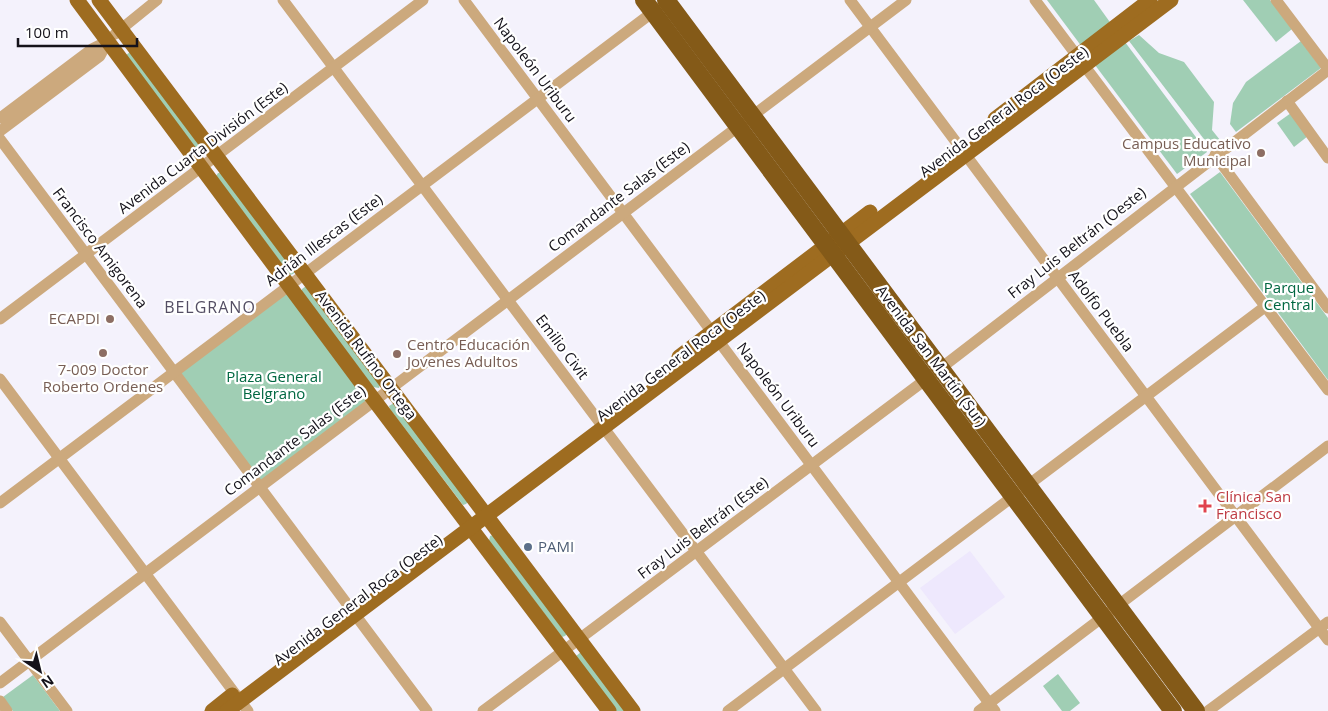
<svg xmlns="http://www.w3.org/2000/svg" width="1328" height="711" font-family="'Open Sans',sans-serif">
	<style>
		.built { fill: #eee8fd }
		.green { fill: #a0ceb4 }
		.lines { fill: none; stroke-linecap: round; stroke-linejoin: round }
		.minor { stroke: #cca97d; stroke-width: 11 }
		.major { stroke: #9e6c20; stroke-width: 15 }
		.highway { stroke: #845a18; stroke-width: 18 }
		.education-dot { fill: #8d6e63; stroke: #fff; stroke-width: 2 }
		.health-dot { fill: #e0444e; stroke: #fff; stroke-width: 2 }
		.service-dot { fill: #5c6f8a; stroke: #fff; stroke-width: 2 }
		.labels { text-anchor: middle; stroke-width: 4.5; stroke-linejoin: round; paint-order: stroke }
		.street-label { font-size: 15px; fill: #14121a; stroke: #fff }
		.education-label { font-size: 15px; fill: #785e54; stroke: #fff; text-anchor: end }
		.park-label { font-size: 15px; fill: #006741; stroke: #fff }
		.health-label { font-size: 15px; fill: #be3a42; stroke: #fff; text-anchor: start }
		.service-label { font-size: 15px; fill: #4e5e75; stroke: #fff; text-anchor: start }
		.neighbourhood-label { font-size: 16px; letter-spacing: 1px; fill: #544e64; stroke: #fff }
	</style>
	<rect width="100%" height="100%" fill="#f4f2fc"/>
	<!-- built -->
	<polygon class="built" points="970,551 1005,597 955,634 920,588"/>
	<!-- green -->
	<g class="green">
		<polygon points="1047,0 1094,0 1112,25 1082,47"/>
		<polygon points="1243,0 1270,0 1292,29 1276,42"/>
		<polygon points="1139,35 1159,53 1184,62 1214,102 1212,130 1220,140 1210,147 1129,41"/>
		<polygon points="1301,41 1321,68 1236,132 1230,124 1233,103 1246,82"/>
		<polygon points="1125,42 1207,152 1177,174 1095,65"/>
		<polygon points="130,52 204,151 203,153 200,154 126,55"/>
		<polygon points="1291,113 1308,136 1294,147 1277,123"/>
		<polygon points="1220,172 1328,318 1328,380 1190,194"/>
		<polygon points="218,173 221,173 295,272 293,274 290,275 216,176"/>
		<polygon points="288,285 374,400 260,487 174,372"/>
		<polygon points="306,286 380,385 379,388 373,387 302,292 302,289"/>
		<polygon points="394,403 468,502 466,504 463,505 390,409 389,406"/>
		<polygon points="493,535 567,634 565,636 562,637 489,541 490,536"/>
		<polygon points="581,652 626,711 616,711 576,656"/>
		<polygon points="1058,674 1080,703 1070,711 1062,711 1043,686"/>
		<polygon points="33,675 60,711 13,711 3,697"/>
	</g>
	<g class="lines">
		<!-- minor -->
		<g class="minor">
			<polyline points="283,0 816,711"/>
			<polyline points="464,0 995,711"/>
			<polyline points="850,0 1328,640"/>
			<polyline points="1035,0 1328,390"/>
			<polyline points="1276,0 1328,69"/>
			<polyline points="115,34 157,0"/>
			<polyline points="1287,101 1328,158"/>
			<polyline points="0,118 92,49 108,41 100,56 0,131"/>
			<polyline points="0,139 427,711"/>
			<polyline points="1215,155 1328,308"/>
			<polyline points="0,319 423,0"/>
			<polyline points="0,379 248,711"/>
			<polyline points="0,503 657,9"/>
			<polyline points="0,622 67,711"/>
			<polyline points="0,683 906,0"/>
			<polyline points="0,701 7,711"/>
			<polyline points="483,711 941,368 1328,70"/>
			<polyline points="728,711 1266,306"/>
			<polyline points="979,711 1328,446"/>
			<polyline points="1208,711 1328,622"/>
		</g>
		<!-- major -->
		<g class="major">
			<polyline points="77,0 374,400 609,711"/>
			<polyline points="99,0 633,711"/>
			<polyline points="995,119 1150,0"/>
			<polyline points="679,357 870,212"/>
			<polyline points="212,711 232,695"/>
			<polyline points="227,711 1171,0"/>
		</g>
		<!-- highway -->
		<g class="highway">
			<polyline points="644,0 1173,711"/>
			<polyline points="666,0 1196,711"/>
		</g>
	</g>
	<!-- markers -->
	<g class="education-dot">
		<circle cx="1261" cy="153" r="5"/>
		<circle cx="110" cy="319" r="5"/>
		<circle cx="103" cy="353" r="5"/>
		<circle cx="397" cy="354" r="5"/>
	</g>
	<path class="health-dot" d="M1202.5 498.5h5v5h5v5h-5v5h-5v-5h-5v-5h5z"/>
	<circle class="service-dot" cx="528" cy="547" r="5"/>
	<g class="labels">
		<!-- street labels -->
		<g class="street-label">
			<text transform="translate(535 70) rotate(53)" y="5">Napoleón Uriburu</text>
			<text transform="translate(1004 112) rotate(-37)" y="5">Avenida General Roca (Oeste)</text>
			<text transform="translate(203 148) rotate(-37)" y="5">Avenida Cuarta División (Este)</text>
			<text transform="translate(619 197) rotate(-37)" y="5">Comandante Salas (Este)</text>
			<text transform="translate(324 240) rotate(-37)" y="5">Adrián Illescas (Este)</text>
			<text transform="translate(1077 243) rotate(-38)" y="5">Fray Luis Beltrán (Oeste)</text>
			<text transform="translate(100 248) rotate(53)" y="5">Francisco Amigorena</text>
			<text transform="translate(1101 311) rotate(53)" y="5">Adolfo Puebla</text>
			<text transform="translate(562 347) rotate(53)" y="5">Emilio Civit</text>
			<text transform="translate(366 355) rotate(53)" y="5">Avenida Rufino Ortega</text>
			<text transform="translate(681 356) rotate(-37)" y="5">Avenida General Roca (Oeste)</text>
			<text transform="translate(931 356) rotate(53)" y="5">Avenida San Martín (Sur)</text>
			<text transform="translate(778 395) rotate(53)" y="5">Napoleón Uriburu</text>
			<text transform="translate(295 441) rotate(-37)" y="5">Comandante Salas (Este)</text>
			<text transform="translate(703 528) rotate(-37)" y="5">Fray Luis Beltrán (Este)</text>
			<text transform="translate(358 600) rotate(-37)" y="5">Avenida General Roca (Oeste)</text>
		</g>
		<!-- education labels -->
		<g class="education-label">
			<text x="1251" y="149">Campus Educativo<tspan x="1251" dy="17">Municipal</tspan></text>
			<text x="100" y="324">ECAPDI</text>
			<text x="407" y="350" text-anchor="start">Centro Educación<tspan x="407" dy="17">Jovenes Adultos</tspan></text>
			<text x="103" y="375" text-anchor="middle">7-009 Doctor<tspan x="103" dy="17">Roberto Ordenes</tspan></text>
		</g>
		<!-- park labels -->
		<g class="park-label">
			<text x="1289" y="293">Parque<tspan x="1289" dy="17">Central</tspan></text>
			<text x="274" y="382">Plaza General<tspan x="274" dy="17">Belgrano</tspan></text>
		</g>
		<!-- health labels -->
		<g class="health-label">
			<text x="1216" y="502">Clínica San<tspan x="1216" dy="17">Francisco</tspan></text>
		</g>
		<!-- service labels -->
		<g class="service-label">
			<text x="538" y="552">PAMI</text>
		</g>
		<!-- neighbourhood labels -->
		<g class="neighbourhood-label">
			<text x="210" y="313">BELGRANO</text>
		</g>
	</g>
	<!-- north arrow -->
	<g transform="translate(40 671) rotate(145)" stroke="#ffffff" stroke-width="4" paint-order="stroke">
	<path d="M0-4L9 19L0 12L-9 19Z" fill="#14121a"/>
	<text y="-8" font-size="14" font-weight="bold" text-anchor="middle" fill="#14121a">N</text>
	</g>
	<!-- scale -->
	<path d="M18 38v8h119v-8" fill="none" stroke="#14121a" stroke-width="2.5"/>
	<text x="25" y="38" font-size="15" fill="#14121a" stroke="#ffffff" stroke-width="4" paint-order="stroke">100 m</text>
</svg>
